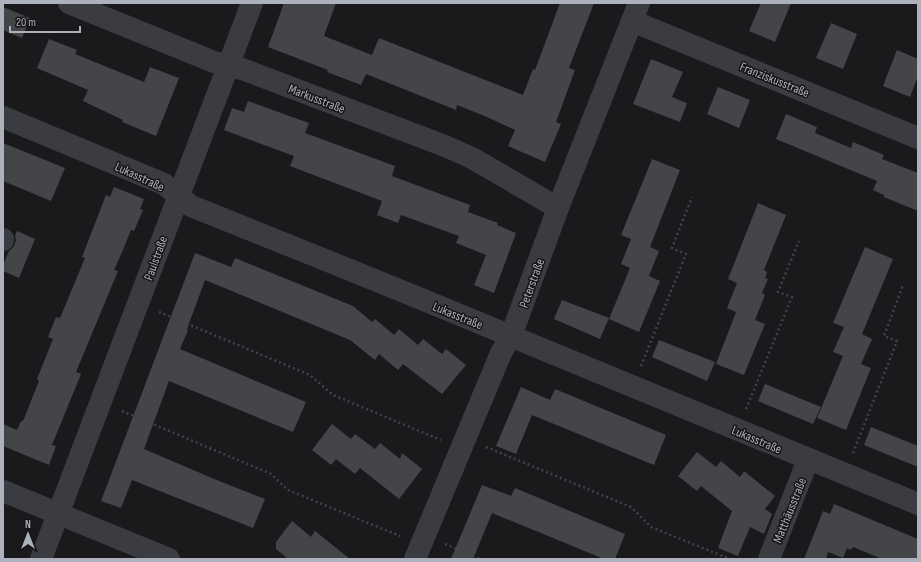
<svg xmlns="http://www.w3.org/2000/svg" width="921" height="562" font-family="'Sofia Sans Condensed',sans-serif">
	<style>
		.building { fill: #444549 }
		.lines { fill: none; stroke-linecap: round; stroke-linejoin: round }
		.path { stroke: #414348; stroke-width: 2.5; stroke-dasharray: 2 3; stroke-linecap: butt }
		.minor { stroke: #3b3c41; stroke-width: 22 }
		.labels { text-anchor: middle; stroke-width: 3; stroke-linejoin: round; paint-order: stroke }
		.street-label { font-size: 13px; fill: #adb1bb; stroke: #151517 }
	</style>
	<rect width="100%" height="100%" fill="#1a1a1c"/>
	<!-- building -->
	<g class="building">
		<polygon points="284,3 336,3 324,36 372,55 379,38 523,95 533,69 535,70 560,3 594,3 569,68 575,70 556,122 561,124 545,162 508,146 515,130 487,117 457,105 456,110 366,74 361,85 327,72 328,70 268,47"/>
		<polygon points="761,3 791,3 775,42 749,31"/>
		<polygon points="3,7 30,18 22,38 3,30"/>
		<polygon points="831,23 857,34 843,69 816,58"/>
		<polygon points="49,39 77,50 75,54 144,82 150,67 179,78 156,136 122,122 123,120 83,101 88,90 37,68"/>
		<polygon points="897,50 918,59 918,76 910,97 883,86"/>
		<polygon points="651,59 683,72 672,97 687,103 680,122 633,104"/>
		<polygon points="718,87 750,100 739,128 707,114"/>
		<polygon points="248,101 309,123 305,133 395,166 392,176 470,205 468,212 498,223 497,225 516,233 494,293 474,285 486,255 456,243 459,236 401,215 398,223 377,215 382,201 290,166 294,156 224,130 232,108 244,112"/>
		<polygon points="786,114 817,127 815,133 851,148 853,142 884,155 882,159 918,173 918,211 884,197 884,195 873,190 877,181 776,139"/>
		<polygon points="3,143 65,168 51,201 3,181"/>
		<polygon points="652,159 680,170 650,247 659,251 649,276 660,281 639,332 609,319 630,268 621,264 631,239 621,235"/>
		<polygon points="114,187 144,199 140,209 143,210 134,231 131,230 123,250 114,270 118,271 76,372 81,374 52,445 56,446 49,465 3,446 3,424 17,430 21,421 23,421 39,381 37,379 53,339 48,337 56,317 60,318 85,258 82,257 106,195 110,197"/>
		<polygon points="758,203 786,215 764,270 767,272 765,278 768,279 762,293 765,295 755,320 765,324 744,375 716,364 736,312 727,308 737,283 728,279"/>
		<polygon points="17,231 35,239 19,278 3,271 3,265 9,251 14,246 16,240 15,236"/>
		<polygon points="865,247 893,259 862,334 872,339 861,364 871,368 846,430 817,418 843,356 833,352 844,327 833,323"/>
		<polygon points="195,253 231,267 235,258 353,306 372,322 375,319 394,335 399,329 418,345 423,339 442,354 446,349 466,365 442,394 403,364 398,370 379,354 375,360 350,340 205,280 187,329 188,330 180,349 306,402 293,432 169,381 144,449 219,481 265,499 253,528 132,480 121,508 101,501"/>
		<polygon points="562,300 609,318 600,339 554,319"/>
		<polygon points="659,340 715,362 707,381 652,357"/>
		<polygon points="765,384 821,407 813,424 758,401"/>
		<polygon points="521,387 550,400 555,389 666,435 654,465 532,415 516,454 496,446"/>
		<polygon points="332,424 351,439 355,434 375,449 380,443 400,459 402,453 422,469 399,499 360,468 355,474 336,459 331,465 312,450"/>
		<polygon points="871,427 918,446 918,467 864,445"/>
		<polygon points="697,452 716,467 721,461 740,477 744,471 775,496 765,509 772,514 764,534 750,527 738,556 718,548 732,511 701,486 697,491 678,476"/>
		<polygon points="482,485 511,496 515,488 625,534 615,559 604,559 492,513 473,559 451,559"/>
		<polygon points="834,504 918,539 918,559 882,559 853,547 851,550 847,548 843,558 828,552 826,559 804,559 823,511 830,514"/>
		<polygon points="292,521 311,537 315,531 350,559 288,559 276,549 276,542"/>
	</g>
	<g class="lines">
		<!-- path -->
		<g class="path">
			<polyline points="159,312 310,375 333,395 441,440"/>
			<polyline points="641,366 686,254 672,248 692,197"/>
			<polyline points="746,409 792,297 778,292 799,241"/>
			<polyline points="122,411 271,474 288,490 400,536"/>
			<polyline points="486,447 631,507 651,527 730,559"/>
			<polyline points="853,453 897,341 884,336 903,285"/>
			<polyline points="445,544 480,559"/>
		</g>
		<!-- minor -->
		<g class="minor">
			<polyline points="69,3 214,62 242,69 445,146 472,158 558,208"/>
			<polyline points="632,21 918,138"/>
			<path d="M3,117L164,184L191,206C298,249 406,292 513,337C648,393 783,449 918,504"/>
			<polyline points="3,239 3,240"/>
			<polyline points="3,491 169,559"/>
			<polyline points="41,559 252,3"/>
			<polyline points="415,559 501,353 511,336 558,208 639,3"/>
			<polyline points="769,559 808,460"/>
		</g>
	</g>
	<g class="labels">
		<!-- street labels -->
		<g class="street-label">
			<text transform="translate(775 79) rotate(22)" y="5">Franziskusstraße</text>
			<text transform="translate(317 98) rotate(21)" y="5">Markusstraße</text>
			<text transform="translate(140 176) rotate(25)" y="5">Lukasstraße</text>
			<text transform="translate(155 258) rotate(-70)" y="5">Paulstraße</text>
			<text transform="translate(531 283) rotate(-70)" y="5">Peterstraße</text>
			<text transform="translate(458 315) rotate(22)" y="5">Lukasstraße</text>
			<text transform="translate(757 439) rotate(23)" y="5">Lukasstraße</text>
			<text transform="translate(789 510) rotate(-68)" y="5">Matthäusstraße</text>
		</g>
	</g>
	<!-- border -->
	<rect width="921" height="562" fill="none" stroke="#adb1bb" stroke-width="8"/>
	<!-- north arrow -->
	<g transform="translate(28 534)" stroke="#151517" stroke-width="3" paint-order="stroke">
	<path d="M0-3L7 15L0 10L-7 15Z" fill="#adb1bb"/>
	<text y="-6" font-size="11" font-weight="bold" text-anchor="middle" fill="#adb1bb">N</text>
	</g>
	<!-- scale -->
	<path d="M10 26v6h70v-6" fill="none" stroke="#adb1bb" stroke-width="2"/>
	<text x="16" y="26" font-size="12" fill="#adb1bb" stroke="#151517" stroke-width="3" paint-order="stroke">20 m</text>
</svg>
